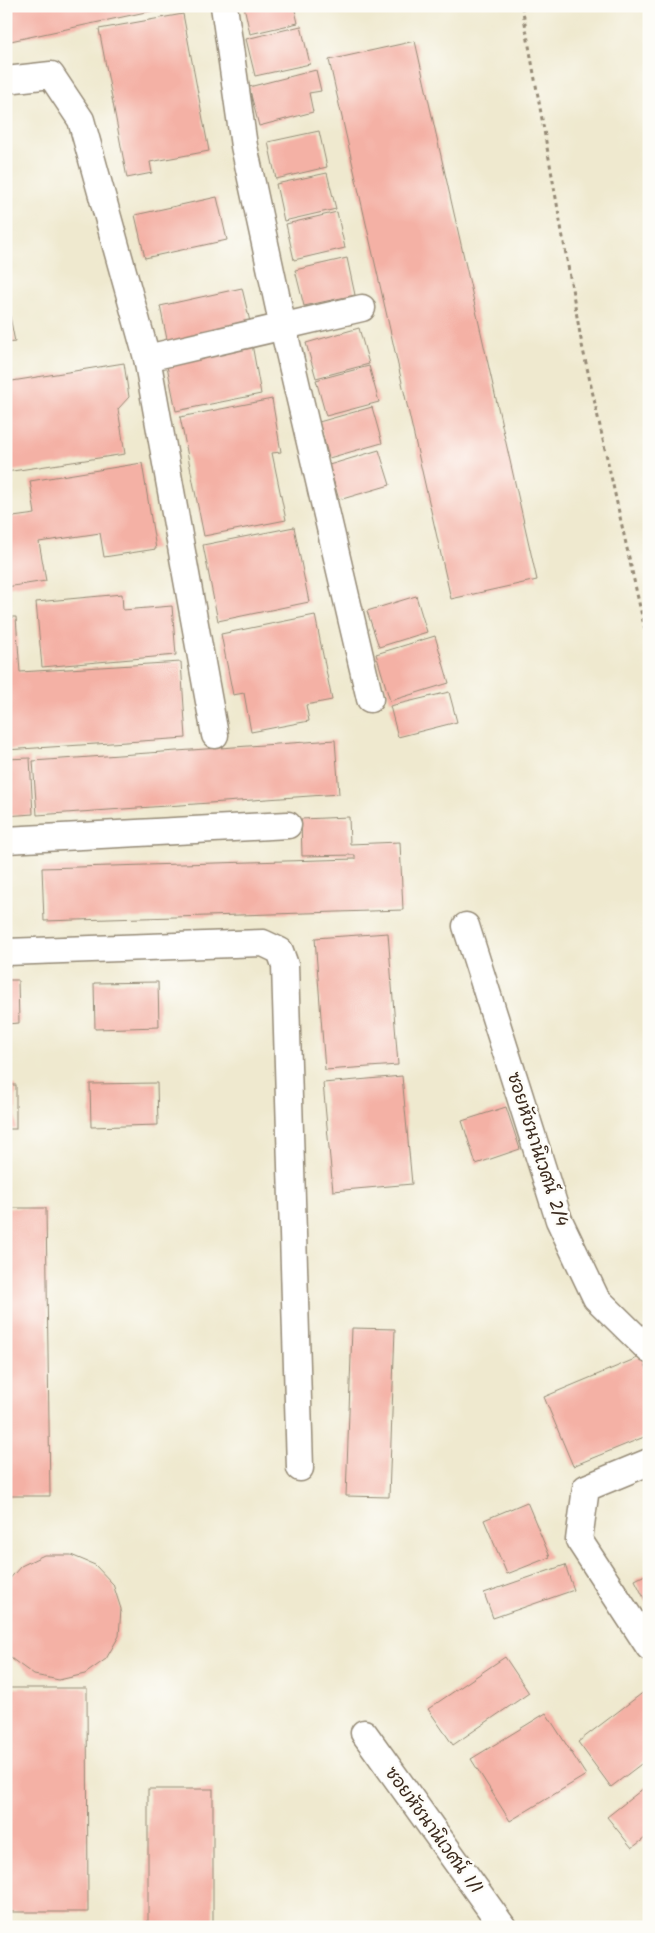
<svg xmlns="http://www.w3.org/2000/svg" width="655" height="1933" font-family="Kalam,'Playpen Sans Thai',sans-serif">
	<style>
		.building { fill: #f4b1a5 }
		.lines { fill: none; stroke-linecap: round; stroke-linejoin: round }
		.minor-casing { stroke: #958a76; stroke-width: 29 }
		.path { stroke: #958a76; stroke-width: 3; stroke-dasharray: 4 4; stroke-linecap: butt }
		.minor { stroke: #fff; stroke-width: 26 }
		.labels { text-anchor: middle; stroke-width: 5; stroke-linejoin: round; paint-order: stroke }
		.street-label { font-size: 18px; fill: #3b2a1e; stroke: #fdfcf7 }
	</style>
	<rect width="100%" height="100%" fill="#fdfcf7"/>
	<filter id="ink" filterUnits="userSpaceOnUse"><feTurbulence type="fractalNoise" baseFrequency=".02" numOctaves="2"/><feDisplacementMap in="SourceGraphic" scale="10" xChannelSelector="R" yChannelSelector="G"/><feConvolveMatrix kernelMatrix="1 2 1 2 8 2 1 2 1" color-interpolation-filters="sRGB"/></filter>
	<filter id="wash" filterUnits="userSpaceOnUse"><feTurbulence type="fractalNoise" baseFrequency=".0096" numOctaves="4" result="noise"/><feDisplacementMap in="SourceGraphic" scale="20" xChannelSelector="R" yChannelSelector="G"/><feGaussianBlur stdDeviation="1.12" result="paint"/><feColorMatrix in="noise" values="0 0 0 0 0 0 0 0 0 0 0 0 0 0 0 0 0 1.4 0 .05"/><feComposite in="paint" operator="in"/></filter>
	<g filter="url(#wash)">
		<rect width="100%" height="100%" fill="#efe9cf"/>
		<g id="blocks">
			<!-- building -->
			<g class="building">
				<polygon points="6,6 169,6 169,7 6,42"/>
				<polygon points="244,6 294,6 298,23 250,34"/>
				<polygon points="183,14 209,151 150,162 152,173 127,178 99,29"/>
				<polygon points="301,26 310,64 255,76 246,39"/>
				<polygon points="415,41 537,580 451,599 329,60"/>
				<polygon points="316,70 321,91 309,93 313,112 259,126 249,87"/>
				<polygon points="319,131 327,167 276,179 268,142"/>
				<polygon points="327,173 336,209 284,221 276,184"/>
				<polygon points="217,197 227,240 145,258 135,215"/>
				<polygon points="337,212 345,248 294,260 286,224"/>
				<polygon points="347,258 355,295 304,306 295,270"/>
				<polygon points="242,288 251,326 168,344 160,306"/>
				<polygon points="6,296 15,342 6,343"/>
				<polygon points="359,328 369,364 316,378 306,343"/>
				<polygon points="252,344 261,394 176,411 166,361"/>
				<polygon points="124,363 129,397 118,409 125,454 6,472 6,382"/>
				<polygon points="369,366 379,402 326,416 316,380"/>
				<polygon points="272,399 281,452 272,453 286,520 204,536 180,417"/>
				<polygon points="372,407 382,443 329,458 319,422"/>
				<polygon points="379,450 390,485 339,500 329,465"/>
				<polygon points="142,463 156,549 104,557 100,533 39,542 46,581 6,587 6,518 35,514 30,481"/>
				<polygon points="294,527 309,602 218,621 203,545"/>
				<polygon points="122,594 123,610 172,606 176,655 42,667 36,602"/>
				<polygon points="416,596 427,632 379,647 367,611"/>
				<polygon points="315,615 332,700 306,705 309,721 251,732 244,693 233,695 221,634"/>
				<polygon points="6,617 16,617 20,672 181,662 186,738 6,750"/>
				<polygon points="435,636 449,683 390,701 376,654"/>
				<polygon points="449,692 457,722 398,737 390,706"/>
				<polygon points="335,740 339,794 37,815 33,761"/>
				<polygon points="30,758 33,814 6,816 6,759"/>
				<polygon points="349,817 350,844 400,842 403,910 44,921 42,868 355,859 355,855 302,856 301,819"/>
				<polygon points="388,933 398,1065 325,1070 315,938"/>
				<polygon points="6,980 18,980 19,1023 6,1024"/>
				<polygon points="158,982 159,1027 95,1029 94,983"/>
				<polygon points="402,1076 412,1184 333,1191 323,1083"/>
				<polygon points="157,1083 158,1125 91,1127 90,1084"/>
				<rect x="6" y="1085" width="10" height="44"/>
				<polygon points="506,1107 520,1149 476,1164 462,1121"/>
				<polygon points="6,1208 46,1208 50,1496 6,1496"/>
				<polygon points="352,1328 395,1329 389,1497 346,1496"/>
				<polygon points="642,1356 649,1374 649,1435 573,1466 544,1397"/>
				<polygon points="527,1502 550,1557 507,1574 484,1520"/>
				<polygon points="44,1555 71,1555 95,1565 113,1584 121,1609 119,1636 106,1659 85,1674 59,1680 34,1675 12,1659 6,1650 6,1583 21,1566"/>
				<polygon points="565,1565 574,1590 493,1618 484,1593"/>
				<polygon points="649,1573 649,1608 635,1580"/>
				<polygon points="505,1657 529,1693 453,1745 428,1709"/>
				<polygon points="6,1688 87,1688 88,1912 6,1912"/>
				<polygon points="649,1688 649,1758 611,1787 578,1742"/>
				<polygon points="546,1713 586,1775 510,1821 471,1759"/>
				<polygon points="649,1784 649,1835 632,1848 607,1817"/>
				<rect x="148" y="1789" width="65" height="138"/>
			</g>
		</g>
	</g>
	<g filter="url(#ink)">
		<use href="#blocks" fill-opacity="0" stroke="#958a76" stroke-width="1"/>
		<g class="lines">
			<!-- minor casing -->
			<g class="minor-casing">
				<g id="minor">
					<polyline points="224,6 244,146 283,327 370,699"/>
					<polyline points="6,80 51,75 81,120 147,358 215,735"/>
					<polyline points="147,358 362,308"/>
					<polyline points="6,840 288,825"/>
					<polyline points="466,926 559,1220 596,1298 649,1350"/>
					<polyline points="6,952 263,943 280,951 285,965 300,1468"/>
					<polyline points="649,1462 586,1488 579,1540 649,1647"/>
					<polyline points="364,1733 503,1927"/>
				</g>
			</g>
			<!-- path -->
			<polyline class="path" points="522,6 582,345 649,648"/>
			<!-- minor -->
			<use href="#minor" class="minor"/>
		</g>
	</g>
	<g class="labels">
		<!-- street labels -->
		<g class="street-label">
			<text transform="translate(538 1149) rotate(72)" y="6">ซอยหัชนานิเวศน์ 2/4</text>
			<text transform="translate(434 1830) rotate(54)" y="6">ซอยหัชนานิเวศน์ 1/1</text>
		</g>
	</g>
	<!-- margin -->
	<rect width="655" height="1933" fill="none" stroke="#fdfcf7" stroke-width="25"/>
</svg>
